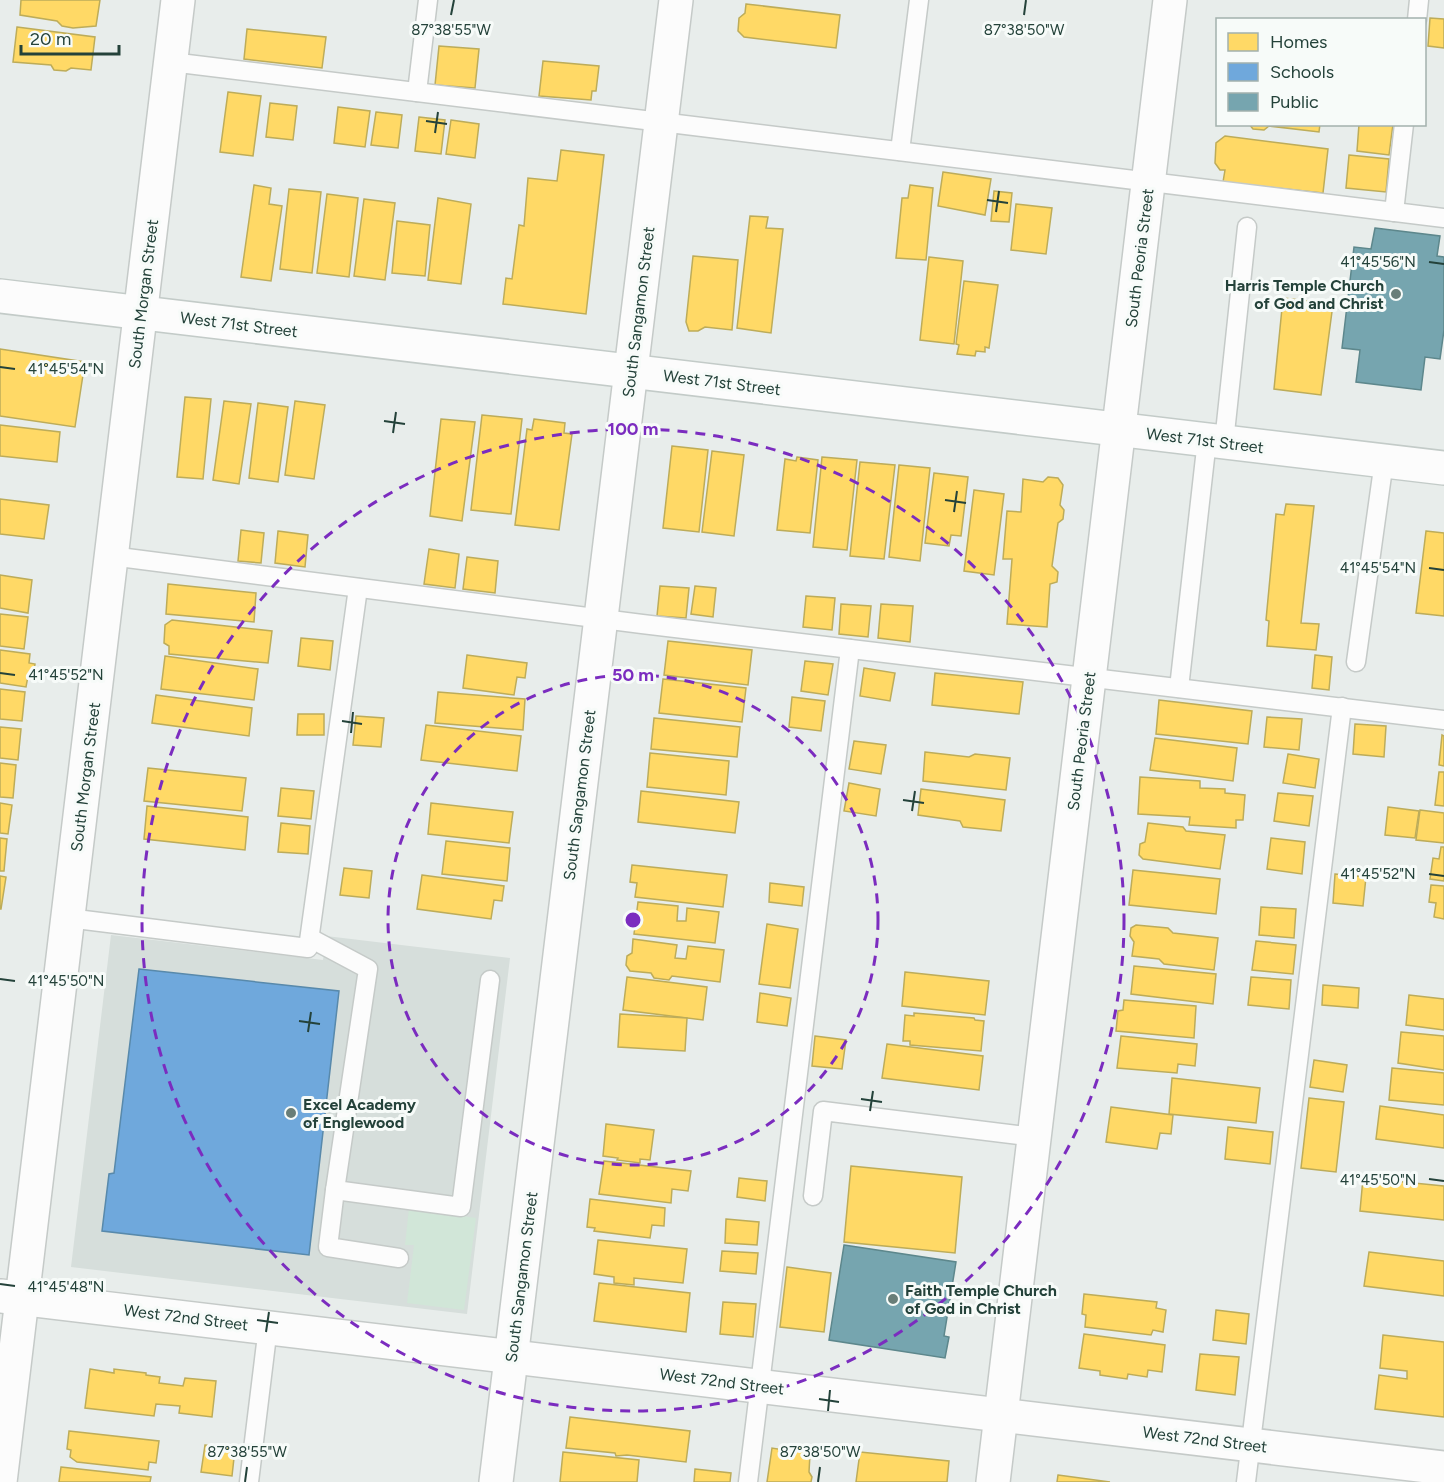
<svg xmlns="http://www.w3.org/2000/svg" width="1444" height="1482" font-family="Figtree,sans-serif">
	<style>
		.built { fill: #d6dedb }
		.green { fill: #d1e6d8 }
		.homes { fill: #ffd966; stroke: #bdac59; stroke-width: 1.5 }
		.schools { fill: #6fa8dc; stroke: #5889ab; stroke-width: 1.5 }
		.public { fill: #76a5af; stroke: #5d878c; stroke-width: 1.5 }
		.lines { fill: none; stroke-linecap: round; stroke-linejoin: round }
		.service-casing { stroke: #c5cac8; stroke-width: 21 }
		.minor-casing { stroke: #c5cac8; stroke-width: 36 }
		.secondary-casing { stroke: #c3cbc8; stroke-width: 36 }
		.service { stroke: #fcfcfc; stroke-width: 18 }
		.minor { stroke: #fcfcfc; stroke-width: 33 }
		.secondary { stroke: #fcfcfc; stroke-width: 33 }
		.ticks { fill: none; stroke: #24423a; stroke-width: 2 }
		.ring { fill: none; stroke: #7b2cbf; stroke-width: 3; stroke-dasharray: 10 8 }
		.poi-dot { fill: #697e78; stroke: #f7fbf9; stroke-width: 2 }
		.labels { text-anchor: middle; stroke-width: 6; stroke-linejoin: round; paint-order: stroke }
		.street-label { font-size: 16px; fill: #24423a; stroke: #f7fbf9 }
		.poi-label { font-size: 16px; font-weight: bold; fill: #24423a; stroke: #f7fbf9; text-anchor: start }
		.ticks-label { font-size: 15px; text-anchor: middle; fill: #24423a; stroke: #f7fbf9; stroke-width: 6; stroke-linejoin: round; paint-order: stroke }
		.centre { fill: #7b2cbf; stroke: #f7fbf9; stroke-width: 3 }
		.ring-label { font-size: 18px; text-anchor: middle; font-weight: bold; fill: #7b2cbf; stroke: #f7fbf9; stroke-width: 6; stroke-linejoin: round; paint-order: stroke }
	</style>
	<rect width="100%" height="100%" fill="#e8edeb"/>
	<!-- built -->
	<polygon class="built" points="111,935 323,960 326,936 510,958 467,1314 71,1267"/>
	<!-- green -->
	<polygon class="green" points="409,1208 476,1218 464,1310 407,1303 414,1245 405,1245"/>
	<!-- homes -->
	<g class="homes">
		<polygon points="21,0 100,0 96,26 73,28 62,26 57,21 20,15"/>
		<polygon points="746,4 840,15 836,48 744,37 738,31 739,18 745,13"/>
		<polygon points="1430,18 1444,19 1444,48 1428,46"/>
		<polygon points="17,27 95,37 91,70 71,68 66,71 54,70 51,65 13,62"/>
		<polygon points="247,29 326,37 322,68 244,59"/>
		<polygon points="439,46 479,49 475,88 435,85"/>
		<polygon points="543,61 599,66 596,91 592,91 591,100 539,96"/>
		<polygon points="228,92 261,96 253,156 220,152"/>
		<polygon points="270,103 297,106 293,140 266,137"/>
		<polygon points="338,107 370,111 365,147 334,143"/>
		<polygon points="376,112 402,115 398,148 371,145"/>
		<polygon points="419,117 445,120 441,154 415,151"/>
		<polygon points="451,120 479,124 475,158 446,154"/>
		<polygon points="1249,124 1320,124 1319,132 1269,126 1264,130 1253,129"/>
		<polygon points="1359,124 1393,124 1389,155 1357,151"/>
		<polygon points="1225,136 1328,149 1323,193 1223,182 1225,170 1220,170 1215,163 1216,143"/>
		<polygon points="561,150 604,155 586,314 503,304 506,278 512,279 519,225 524,226 528,178 557,181"/>
		<polygon points="1349,155 1389,159 1386,192 1346,188"/>
		<polygon points="943,172 991,179 985,215 938,206"/>
		<polygon points="254,185 271,188 269,204 282,206 271,281 241,277"/>
		<polygon points="910,185 933,188 926,260 896,258 902,198 908,198"/>
		<polygon points="289,189 321,192 312,273 280,269"/>
		<polygon points="994,191 1012,193 1009,222 991,221"/>
		<polygon points="327,194 358,198 349,277 317,273"/>
		<polygon points="438,198 471,204 461,284 428,280"/>
		<polygon points="364,199 395,203 385,280 354,276"/>
		<polygon points="1016,204 1052,208 1046,254 1011,250"/>
		<polygon points="750,216 768,217 766,228 783,229 771,333 737,328"/>
		<polygon points="397,221 430,225 425,276 392,273"/>
		<polygon points="693,256 738,260 732,330 705,327 698,331 689,331 686,322"/>
		<polygon points="929,257 963,261 954,344 920,340"/>
		<polygon points="964,281 998,285 989,348 985,347 985,352 976,351 975,356 957,354 959,345 956,344"/>
		<polygon points="1283,298 1333,304 1321,395 1274,389"/>
		<polygon points="0,349 85,362 75,427 0,416"/>
		<polygon points="185,397 211,399 203,479 177,477"/>
		<polygon points="224,401 251,404 239,484 213,480"/>
		<polygon points="295,401 325,405 314,479 285,475"/>
		<polygon points="258,403 288,407 278,482 249,478"/>
		<polygon points="482,415 522,419 511,514 471,510"/>
		<polygon points="441,419 475,422 462,521 430,516"/>
		<polygon points="534,419 565,423 564,433 572,434 559,530 515,525 527,429 532,430"/>
		<polygon points="0,425 60,432 57,462 0,456"/>
		<polygon points="672,446 708,450 699,532 663,528"/>
		<polygon points="712,451 744,455 734,536 702,532"/>
		<polygon points="797,457 818,460 810,533 777,530 785,459 796,461"/>
		<polygon points="822,457 857,460 847,550 813,547"/>
		<polygon points="860,462 895,465 884,559 850,556"/>
		<polygon points="899,465 930,468 920,561 889,557"/>
		<polygon points="934,473 968,477 961,536 951,535 949,546 925,543"/>
		<polygon points="1048,477 1058,478 1063,485 1060,505 1064,510 1063,519 1058,523 1052,566 1058,572 1057,582 1050,584 1047,627 1007,624 1012,559 1003,559 1007,511 1021,512 1023,479 1043,482"/>
		<polygon points="974,490 1004,494 994,575 964,571"/>
		<polygon points="0,499 49,505 44,539 0,534"/>
		<polygon points="1286,504 1314,506 1301,623 1319,624 1316,650 1267,646 1269,621 1266,620 1276,514 1284,515"/>
		<polygon points="241,530 264,533 261,563 238,561"/>
		<polygon points="278,531 308,535 305,567 275,563"/>
		<polygon points="1426,531 1444,533 1444,616 1416,613"/>
		<polygon points="429,549 459,554 455,588 424,584"/>
		<polygon points="467,557 498,561 495,593 463,589"/>
		<polygon points="0,575 32,580 28,613 0,608"/>
		<polygon points="168,584 256,593 254,622 166,614"/>
		<polygon points="660,586 689,588 686,618 657,616"/>
		<polygon points="695,586 716,588 713,617 691,614"/>
		<polygon points="806,596 835,598 832,630 803,627"/>
		<polygon points="841,604 871,606 868,637 839,634"/>
		<polygon points="881,604 913,606 910,642 878,638"/>
		<polygon points="0,614 28,617 24,649 0,646"/>
		<polygon points="172,620 272,631 268,663 169,654 169,646 164,643 165,625"/>
		<polygon points="301,638 333,641 330,670 298,666"/>
		<polygon points="668,641 752,650 748,685 664,675"/>
		<polygon points="0,650 30,654 29,663 35,664 33,676 28,676 26,687 0,683"/>
		<polygon points="467,655 527,663 525,678 517,677 514,695 463,688"/>
		<polygon points="1315,655 1332,657 1329,690 1312,688"/>
		<polygon points="165,656 258,669 254,700 161,689"/>
		<polygon points="805,661 833,664 828,695 801,691"/>
		<polygon points="864,668 895,673 890,701 860,696"/>
		<polygon points="935,673 1023,682 1019,714 932,705"/>
		<polygon points="663,679 746,688 742,722 659,713"/>
		<polygon points="0,689 25,692 22,721 0,719"/>
		<polygon points="438,692 525,699 523,730 435,723"/>
		<polygon points="156,695 252,708 249,736 152,723"/>
		<polygon points="792,697 825,701 821,731 789,727"/>
		<polygon points="1159,700 1252,711 1248,744 1156,734"/>
		<polygon points="298,714 324,714 324,735 297,735"/>
		<polygon points="356,716 384,718 381,747 353,745"/>
		<polygon points="1267,717 1302,719 1299,750 1264,747"/>
		<polygon points="654,718 740,727 737,757 651,749"/>
		<polygon points="1355,724 1386,726 1384,757 1353,754"/>
		<polygon points="426,725 521,736 517,771 421,760"/>
		<polygon points="0,727 21,729 18,760 0,758"/>
		<polygon points="1442,735 1444,736 1444,766 1439,765"/>
		<polygon points="1155,738 1237,748 1233,781 1150,770"/>
		<polygon points="854,741 886,745 881,774 849,769"/>
		<polygon points="925,752 969,757 975,754 1010,758 1006,790 923,781"/>
		<polygon points="650,753 729,761 726,795 647,787"/>
		<polygon points="1288,754 1319,759 1315,788 1283,783"/>
		<polygon points="0,763 16,765 13,798 0,797"/>
		<polygon points="148,768 246,778 242,811 144,801"/>
		<polygon points="1439,772 1444,772 1444,806 1435,805"/>
		<polygon points="1140,777 1200,781 1200,788 1225,789 1225,793 1245,795 1243,820 1236,820 1236,828 1189,825 1190,817 1138,814"/>
		<polygon points="849,783 880,789 876,816 844,811"/>
		<polygon points="281,788 314,791 311,819 278,816"/>
		<polygon points="921,789 1005,800 1001,831 963,827 960,821 918,815"/>
		<polygon points="641,791 739,802 735,833 638,822"/>
		<polygon points="1278,793 1313,796 1309,826 1274,821"/>
		<polygon points="0,803 12,805 8,834 0,833"/>
		<polygon points="431,803 513,812 509,843 428,834"/>
		<polygon points="147,806 248,817 245,850 144,839"/>
		<polygon points="1388,807 1419,811 1415,838 1385,835"/>
		<polygon points="1420,810 1444,813 1444,843 1416,840"/>
		<polygon points="281,823 310,826 308,854 278,852"/>
		<polygon points="1148,823 1183,827 1186,831 1225,835 1220,869 1143,859 1139,855 1140,844 1145,842"/>
		<polygon points="0,838 7,839 4,871 0,871"/>
		<polygon points="1271,838 1305,842 1302,874 1267,869"/>
		<polygon points="446,841 510,848 507,881 442,874"/>
		<polygon points="1441,847 1444,847 1444,881 1430,879 1433,858 1439,859"/>
		<polygon points="632,865 727,875 723,907 635,897 637,883 630,882"/>
		<polygon points="344,868 372,871 369,898 340,895"/>
		<polygon points="1133,870 1220,879 1216,914 1129,905"/>
		<polygon points="1335,874 1366,877 1363,906 1333,903"/>
		<polygon points="422,875 504,886 502,901 494,900 491,919 417,909"/>
		<polygon points="0,876 6,877 1,909 0,909"/>
		<polygon points="770,883 804,887 802,906 769,902"/>
		<polygon points="1431,885 1444,886 1444,919 1434,917 1436,903 1429,902"/>
		<polygon points="638,902 678,906 677,921 686,921 687,908 719,912 715,943 634,934"/>
		<polygon points="1261,907 1296,909 1294,938 1259,935"/>
		<polygon points="767,924 798,929 790,988 759,984"/>
		<polygon points="1136,925 1168,928 1173,933 1218,938 1214,970 1164,964 1159,959 1132,956 1134,942 1130,936 1131,928"/>
		<polygon points="633,939 677,945 675,958 686,959 688,946 724,950 720,982 672,976 669,980 654,978 651,973 630,971 626,965 627,956 632,953"/>
		<polygon points="1256,941 1296,945 1293,974 1252,970"/>
		<polygon points="1134,966 1216,974 1213,1004 1131,994"/>
		<polygon points="905,972 989,981 985,1015 902,1006"/>
		<polygon points="627,977 707,987 703,1020 623,1010"/>
		<polygon points="1251,977 1291,980 1289,1009 1248,1005"/>
		<polygon points="1323,985 1359,988 1358,1008 1322,1005"/>
		<polygon points="760,993 791,998 787,1026 757,1022"/>
		<polygon points="1409,995 1444,999 1444,1030 1406,1025"/>
		<polygon points="1124,1000 1196,1006 1194,1038 1116,1031 1118,1011 1123,1010"/>
		<polygon points="914,1013 974,1018 975,1020 984,1021 981,1051 910,1045 910,1041 903,1041 905,1015 914,1016"/>
		<polygon points="620,1014 687,1018 685,1051 618,1047"/>
		<polygon points="1401,1032 1444,1036 1444,1070 1398,1063"/>
		<polygon points="815,1036 846,1040 842,1069 812,1066"/>
		<polygon points="1121,1036 1197,1044 1195,1066 1178,1064 1177,1073 1117,1068"/>
		<polygon points="887,1044 983,1056 979,1090 882,1078"/>
		<polygon points="1314,1060 1347,1065 1343,1092 1310,1087"/>
		<polygon points="1392,1068 1444,1073 1444,1105 1389,1100"/>
		<polygon points="1172,1078 1260,1088 1256,1123 1169,1114"/>
		<polygon points="1309,1098 1344,1102 1336,1172 1301,1168"/>
		<polygon points="1380,1106 1444,1115 1444,1148 1376,1139"/>
		<polygon points="1111,1107 1173,1115 1171,1134 1160,1133 1157,1149 1106,1142"/>
		<polygon points="606,1124 654,1130 650,1160 640,1159 640,1163 617,1160 618,1158 603,1156"/>
		<polygon points="1228,1127 1273,1132 1270,1164 1225,1159"/>
		<polygon points="604,1161 691,1171 688,1191 672,1189 671,1203 599,1194"/>
		<polygon points="851,1166 962,1177 955,1253 844,1242"/>
		<polygon points="739,1178 767,1181 765,1201 737,1197"/>
		<polygon points="1363,1178 1444,1186 1444,1220 1360,1211"/>
		<polygon points="590,1199 665,1208 664,1226 652,1225 650,1238 594,1231 595,1228 587,1227"/>
		<polygon points="726,1219 759,1222 757,1245 725,1243"/>
		<polygon points="598,1240 687,1249 683,1283 634,1278 634,1285 614,1283 614,1277 594,1274"/>
		<polygon points="722,1251 758,1253 756,1274 720,1271"/>
		<polygon points="1369,1252 1444,1261 1444,1296 1364,1286"/>
		<polygon points="787,1267 831,1273 824,1332 780,1327"/>
		<polygon points="599,1283 690,1293 686,1332 594,1321"/>
		<polygon points="1084,1294 1157,1302 1156,1308 1166,1310 1163,1332 1153,1330 1151,1335 1085,1327 1086,1315 1082,1314"/>
		<polygon points="723,1302 756,1304 753,1337 720,1334"/>
		<polygon points="1216,1310 1249,1314 1246,1344 1213,1340"/>
		<polygon points="1084,1334 1165,1345 1162,1372 1148,1370 1147,1377 1128,1374 1127,1379 1100,1375 1100,1371 1079,1368"/>
		<polygon points="1383,1335 1444,1342 1444,1417 1375,1409 1379,1375 1407,1379 1407,1371 1380,1368"/>
		<polygon points="1200,1354 1239,1357 1235,1395 1196,1390"/>
		<polygon points="90,1369 114,1373 114,1369 146,1373 146,1375 160,1377 159,1383 183,1386 185,1378 216,1381 212,1417 179,1413 180,1406 156,1404 154,1416 85,1408"/>
		<polygon points="570,1417 690,1431 686,1462 627,1455 616,1456 615,1453 566,1448"/>
		<polygon points="69,1431 159,1441 156,1463 149,1462 148,1470 77,1462 70,1457 71,1450 67,1449"/>
		<polygon points="205,1445 235,1449 232,1476 201,1472"/>
		<polygon points="795,1447 806,1448 810,1454 809,1472 812,1477 811,1482 767,1482 772,1448 790,1451"/>
		<polygon points="563,1452 639,1460 637,1482 560,1482"/>
		<polygon points="860,1452 949,1461 947,1482 856,1482"/>
		<polygon points="61,1467 151,1477 150,1482 59,1482"/>
		<polygon points="695,1469 731,1473 730,1482 694,1482"/>
		<polygon points="1058,1475 1110,1482 1057,1482"/>
	</g>
	<!-- schools -->
	<polygon class="schools" points="139,969 339,991 309,1255 102,1231 109,1174 114,1173"/>
	<!-- public -->
	<g class="public">
		<polygon points="1375,228 1440,236 1437,256 1444,257 1444,330 1440,359 1425,357 1421,390 1356,382 1360,350 1342,348 1354,247 1371,249"/>
		<polygon points="844,1245 956,1262 944,1336 949,1337 945,1358 829,1340"/>
	</g>
	<g class="lines">
		<!-- service casing -->
		<g class="service-casing">
			<g id="service">
				<polyline points="1417,20 1419,0"/>
				<polyline points="171,62 1444,218"/>
				<polyline points="417,92 428,0"/>
				<polyline points="900,151 919,0"/>
				<polyline points="1394,212 1404,124"/>
				<polyline points="1224,442 1247,227"/>
				<polyline points="111,556 642,624 1444,720"/>
				<polyline points="1356,662 1384,461"/>
				<polyline points="1179,688 1207,440"/>
				<polyline points="68,918 308,948 358,588"/>
				<polyline points="310,938 368,969 335,1190 461,1207 490,980"/>
				<polyline points="335,1190 328,1247 399,1258"/>
				<polyline points="813,1196 823,1111 1034,1137"/>
				<polyline points="249,1482 268,1327"/>
				<polyline points="748,1482 850,649"/>
				<polyline points="1246,1482 1342,707"/>
			</g>
		</g>
		<!-- minor casing -->
		<g class="minor-casing">
			<g id="minor">
				<polyline points="1,1296 1444,1468"/>
				<polyline points="0,1482 178,0"/>
				<polyline points="496,1482 676,0"/>
				<polyline points="993,1482 1170,0"/>
			</g>
		</g>
		<!-- secondary casing -->
		<g class="secondary-casing">
			<polyline id="secondary" points="0,296 1444,468"/>
		</g>
		<!-- service -->
		<use href="#service" class="service"/>
		<!-- minor -->
		<use href="#minor" class="minor"/>
		<!-- secondary -->
		<use href="#secondary" class="secondary"/>
	</g>
	<!-- ticks -->
	<path class="ticks" d="M451,15L454,0M1024,15L1026,0M426,121L447,124M435,133L438,112M987,200L1008,203M996,212L999,191M1429,262L1444,264M0,367L15,369M384,421L405,424M393,433L396,412M945,500L966,503M954,512L957,491M1429,568L1444,570M0,673L15,675M342,721L362,724M351,733L353,712M903,800L924,803M912,811L915,791M1429,874L1444,876M0,979L15,981M299,1021L320,1024M308,1032L311,1012M861,1099L882,1102M870,1111L873,1091M1429,1179L1444,1181M0,1284L15,1286M257,1320L278,1323M266,1332L269,1312M819,1399L839,1402M828,1411L830,1390M245,1482L247,1467M818,1482L820,1467"/>
	<!-- distance rings -->
	<g class="ring">
		<circle cx="633" cy="920" r="245"/>
		<circle cx="633" cy="920" r="491"/>
	</g>
	<!-- markers -->
	<g class="poi-dot">
		<circle cx="1396" cy="294" r="6"/>
		<circle cx="291" cy="1113" r="6"/>
		<circle cx="893" cy="1299" r="6"/>
	</g>
	<g class="labels">
		<!-- street labels -->
		<g class="street-label">
			<text transform="translate(1139 258) rotate(-83)" y="6">South Peoria Street</text>
			<text transform="translate(143 294) rotate(-83)" y="6">South Morgan Street</text>
			<text transform="translate(638 312) rotate(-83)" y="6">South Sangamon Street</text>
			<text transform="translate(239 324) rotate(7)" y="6">West 71st Street</text>
			<text transform="translate(722 382) rotate(7)" y="6">West 71st Street</text>
			<text transform="translate(1205 440) rotate(7)" y="6">West 71st Street</text>
			<text transform="translate(1081 741) rotate(-83)" y="6">South Peoria Street</text>
			<text transform="translate(85 777) rotate(-83)" y="6">South Morgan Street</text>
			<text transform="translate(579 795) rotate(-83)" y="6">South Sangamon Street</text>
			<text transform="translate(521 1277) rotate(-83)" y="6">South Sangamon Street</text>
			<text transform="translate(186 1317) rotate(7)" y="6">West 72nd Street</text>
			<text transform="translate(722 1381) rotate(7)" y="6">West 72nd Street</text>
			<text transform="translate(1205 1439) rotate(7)" y="6">West 72nd Street</text>
		</g>
		<!-- poi labels -->
		<g class="poi-label">
			<text x="1384" y="291" text-anchor="end">Harris Temple Church<tspan x="1384" dy="18">of God and Christ</tspan></text>
			<text x="303" y="1110">Excel Academy<tspan x="303" dy="18">of Englewood</tspan></text>
			<text x="905" y="1296">Faith Temple Church<tspan x="905" dy="18">of God in Christ</tspan></text>
		</g>
	</g>
	<g class="ticks-label">
		<text x="451" y="35">87°38'55"W</text>
		<text x="1024" y="35">87°38'50"W</text>
		<text x="1378" y="267">41°45'56"N</text>
		<text x="66" y="374">41°45'54"N</text>
		<text x="1378" y="573">41°45'54"N</text>
		<text x="66" y="680">41°45'52"N</text>
		<text x="1378" y="879">41°45'52"N</text>
		<text x="66" y="986">41°45'50"N</text>
		<text x="1378" y="1185">41°45'50"N</text>
		<text x="66" y="1292">41°45'48"N</text>
		<text x="247" y="1457">87°38'55"W</text>
		<text x="820" y="1457">87°38'50"W</text>
	</g>
	<circle cx="633" cy="920" r="9" class="centre"/>
	<g class="ring-label">
		<text x="633" y="435">100 m</text>
		<text x="633" y="681">50 m</text>
	</g>
	<!-- legend -->
	<rect x="1216" y="18" width="210" height="108" fill="#f7fbf9" stroke="#a3b1ad" stroke-width="1.5"/>
	<rect x="1228" y="33" width="30" height="18" fill="#ffd966" stroke="#a3b1ad" stroke-width="1.5"/>
	<text x="1270" y="48" font-size="18" fill="#24423a">Homes</text>
	<rect x="1228" y="63" width="30" height="18" fill="#6fa8dc" stroke="#a3b1ad" stroke-width="1.5"/>
	<text x="1270" y="78" font-size="18" fill="#24423a">Schools</text>
	<rect x="1228" y="93" width="30" height="18" fill="#76a5af" stroke="#a3b1ad" stroke-width="1.5"/>
	<text x="1270" y="108" font-size="18" fill="#24423a">Public</text>
	<!-- scale -->
	<path d="M21 45v9h98v-9" fill="none" stroke="#24423a" stroke-width="3"/>
	<text x="30" y="45" font-size="18" fill="#24423a" stroke="#f7fbf9" stroke-width="4.5" paint-order="stroke">20 m</text>
</svg>
